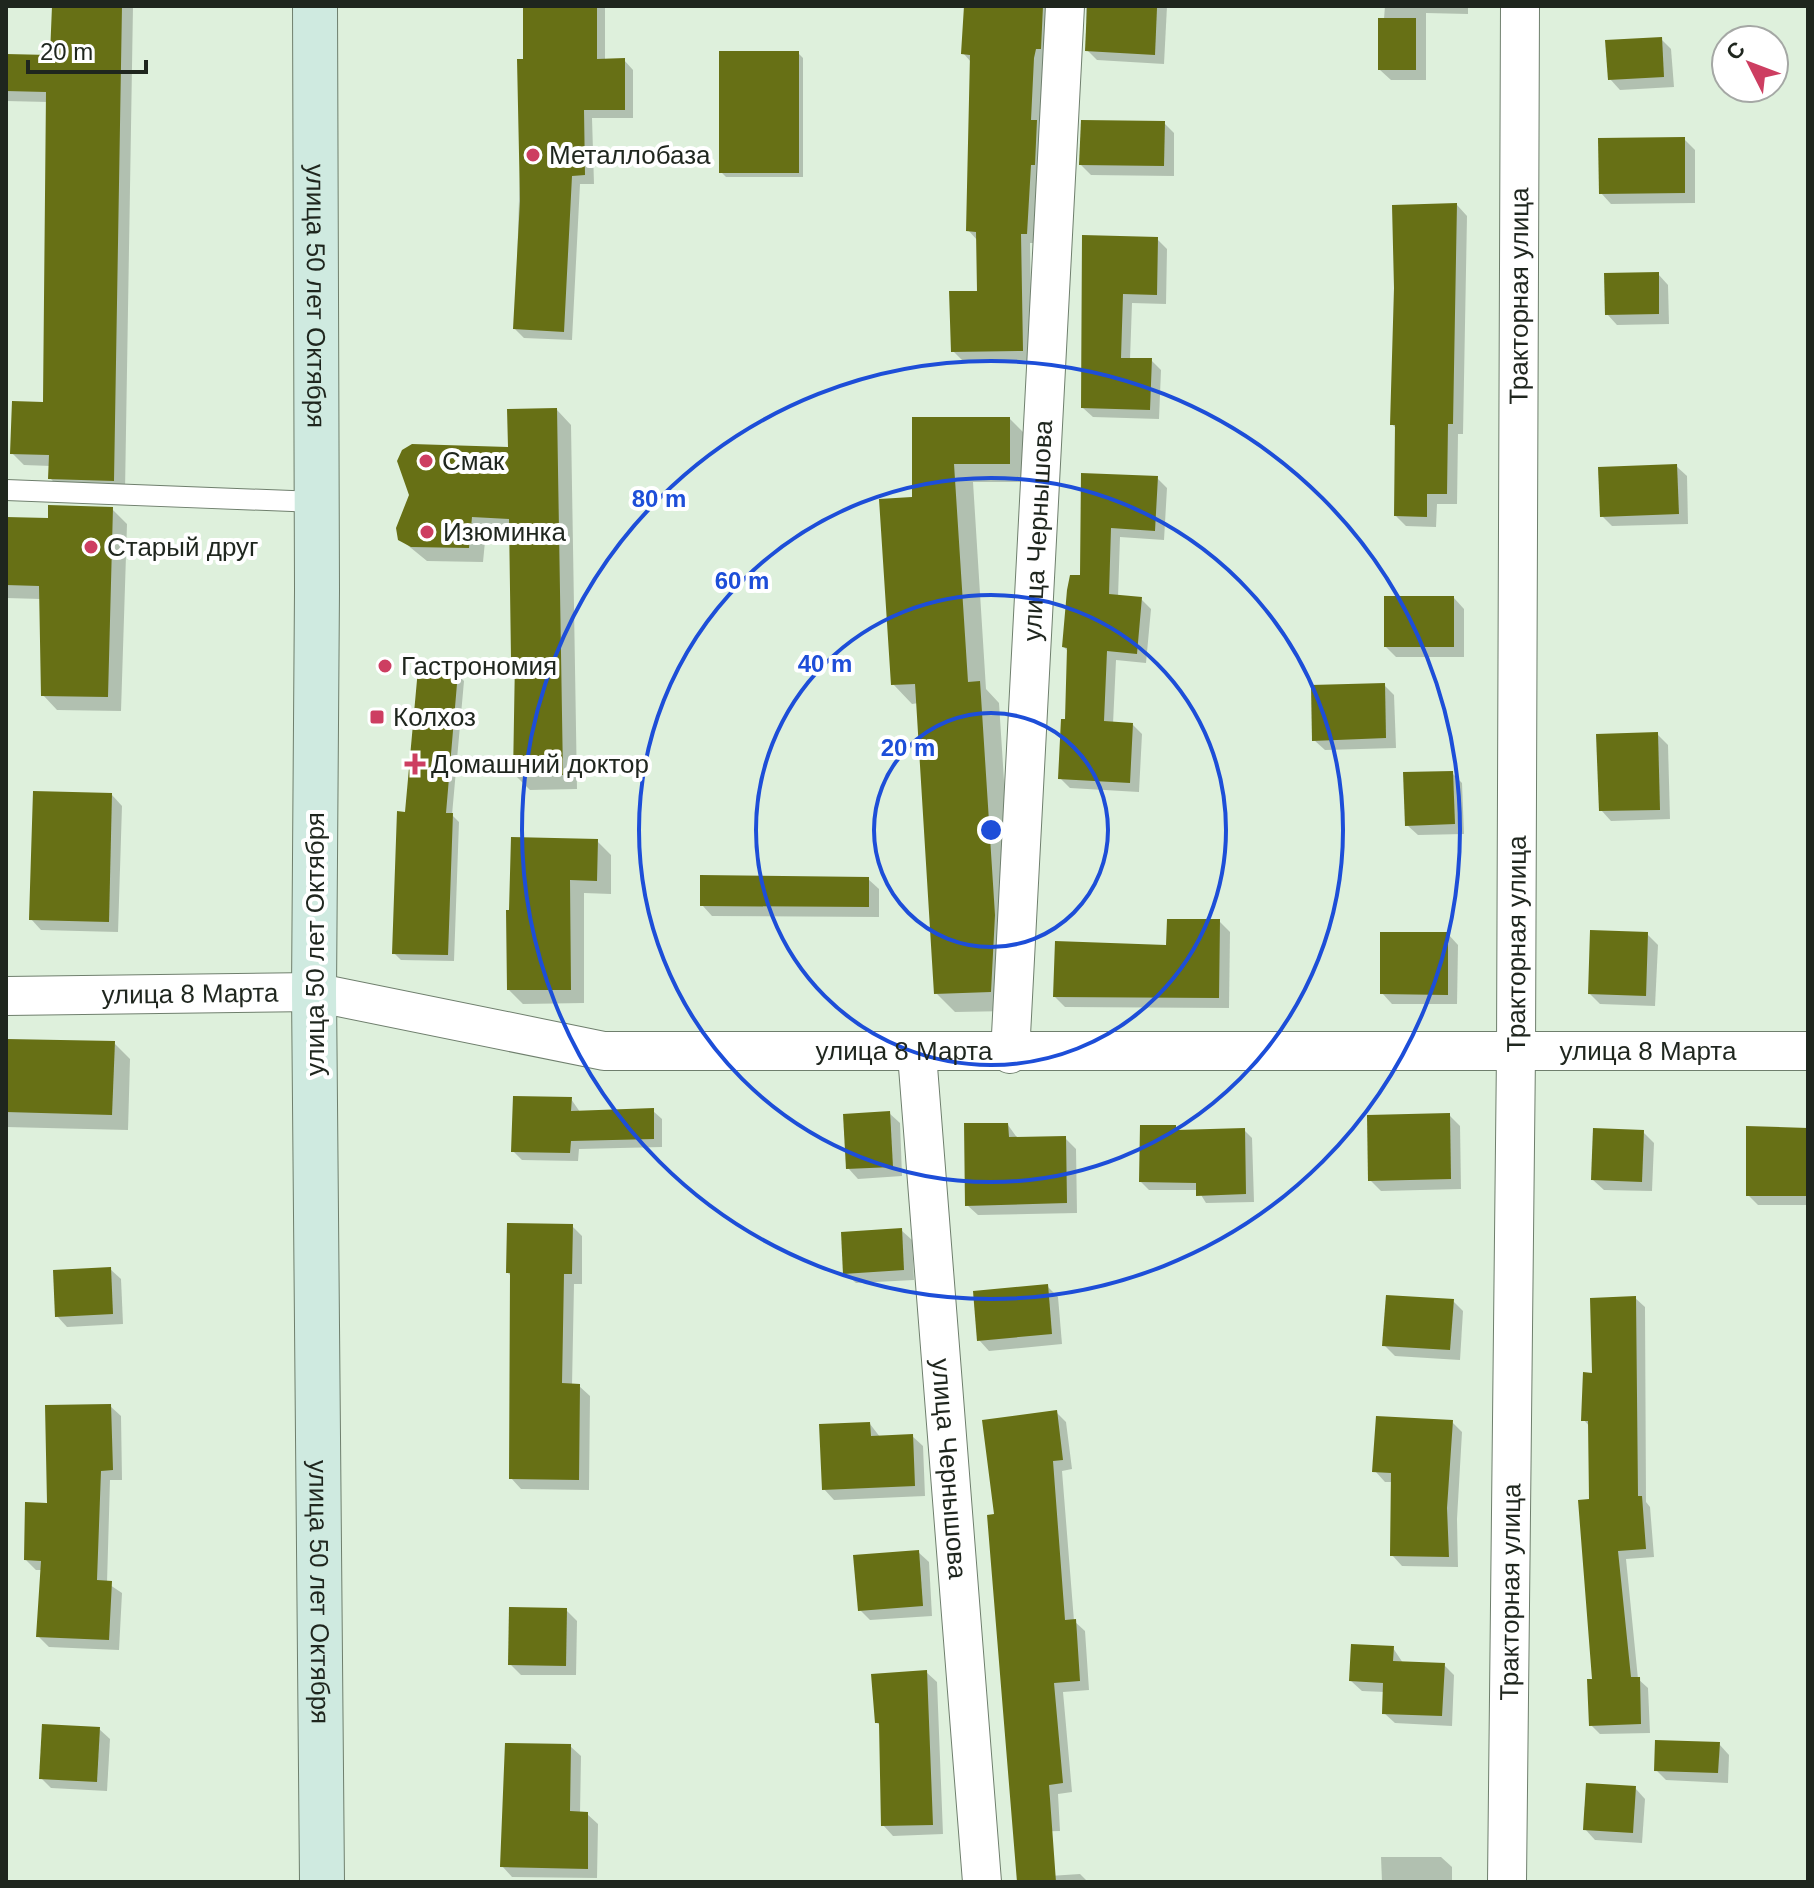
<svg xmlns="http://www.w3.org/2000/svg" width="1814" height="1888" font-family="Arial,sans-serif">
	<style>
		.shadow { fill: #0003 }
		.building { fill: #677015 }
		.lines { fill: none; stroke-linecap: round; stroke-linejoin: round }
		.lane-casing { stroke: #6f7f6d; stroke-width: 22 }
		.street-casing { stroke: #6f7f6d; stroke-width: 40 }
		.secondary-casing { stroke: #6f7f6d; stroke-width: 46 }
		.lane { stroke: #fff; stroke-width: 20 }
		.street { stroke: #fff; stroke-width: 38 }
		.secondary { stroke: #cfeae0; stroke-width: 44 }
		.ring { fill: none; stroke: #1d4ed8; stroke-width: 4 }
		.poi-dot { fill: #cd3e61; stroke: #fff; stroke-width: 3 }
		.labels { text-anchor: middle; stroke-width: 8; stroke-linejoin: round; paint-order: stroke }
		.poi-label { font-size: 26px; fill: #1f261e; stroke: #fff; text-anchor: start }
		.street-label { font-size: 26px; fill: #1f261e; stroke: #fff }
		.centre { fill: #1d4ed8; stroke: #fff; stroke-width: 4 }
		.ring-label { font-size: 24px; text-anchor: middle; font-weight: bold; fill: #1d4ed8; stroke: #fff; stroke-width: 8; stroke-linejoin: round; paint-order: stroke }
	</style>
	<rect width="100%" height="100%" fill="#def0dc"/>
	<!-- shadow -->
	<g class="shadow">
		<polygon points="54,6 133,6 125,492 62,490 50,478 51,466 24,465 12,453 45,404 48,102 6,101 6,56 52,57"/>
		<polygon points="525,6 605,6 605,61 624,60 633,70 633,118 592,118 594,184 580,184 572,340 524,338 515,329"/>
		<polygon points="966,6 1055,6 1037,243 1030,243 1032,360 963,361 953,351 979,293 978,241 968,230 971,62 963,53"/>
		<polygon points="1086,6 1167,6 1164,64 1097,60 1087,50"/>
		<polygon points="1385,6 1468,6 1468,14 1426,13 1426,80 1391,80 1380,70"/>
		<polygon points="1661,39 1671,49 1674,87 1620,90 1610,79"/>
		<polygon points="798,53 803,58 803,177 726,177 721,172"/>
		<polygon points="1164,123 1174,133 1174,176 1091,175 1081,165"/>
		<polygon points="1684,139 1695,150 1695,203 1611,204 1601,193"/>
		<polygon points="1457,205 1467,216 1463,434 1458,434 1457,504 1437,504 1436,527 1406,526 1396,516 1397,429 1392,424"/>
		<polygon points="1084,237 1157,239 1167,249 1166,304 1132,303 1130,360 1151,360 1161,370 1159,419 1093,417 1083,408"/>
		<polygon points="1658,274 1668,285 1669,324 1617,325 1607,314"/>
		<polygon points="557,410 571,425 577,789 530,790 515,775 517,661 513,658 511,532 486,531 483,562 427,561 400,539 399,521 411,495 510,449"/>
		<polygon points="914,419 1010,419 1029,438 1029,482 973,482 986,689 999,703 1014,936 1010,1011 955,1012 936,993 919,703 912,704 893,684 914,499"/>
		<polygon points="1676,466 1687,476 1688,524 1612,526 1602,516"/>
		<polygon points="1083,475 1157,478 1167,488 1164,540 1120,537 1118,597 1141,599 1151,609 1146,663 1116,660 1113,724 1133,725 1142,734 1139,792 1070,788 1060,778 1067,722 1069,652 1064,647 1082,577"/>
		<polygon points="112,509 127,524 121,711 57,710 43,695 41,599 6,598 6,519 50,520"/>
		<polygon points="1454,598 1464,609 1464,657 1396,657 1386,647"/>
		<polygon points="457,674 464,681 452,815 459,822 454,961 401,960 394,953 407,814"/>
		<polygon points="1384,685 1394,695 1396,748 1325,750 1314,740"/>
		<polygon points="1657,734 1668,745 1670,819 1611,821 1601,810"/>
		<polygon points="1452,773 1462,783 1464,834 1418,835 1407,825"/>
		<polygon points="112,795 122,806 118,932 41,930 31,919"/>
		<polygon points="597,841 611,855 611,894 584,893 584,1003 523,1004 509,990 508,912"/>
		<polygon points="868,879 879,889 879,917 712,916 702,905"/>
		<polygon points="1219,921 1230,932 1229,1008 1065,1007 1055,997"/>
		<polygon points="1448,934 1458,945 1457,1004 1392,1004 1382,993"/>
		<polygon points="1647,934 1658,945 1655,1006 1600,1004 1590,994"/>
		<polygon points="6,1041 114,1043 130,1059 128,1130 6,1127"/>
		<polygon points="571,1099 580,1112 653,1111 662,1119 662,1147 579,1149 578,1161 522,1160 513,1151"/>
		<polygon points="889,1113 900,1123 902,1176 858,1179 848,1168"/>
		<polygon points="1449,1115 1460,1126 1461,1189 1381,1191 1370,1180"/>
		<polygon points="1008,1125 1018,1139 1065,1138 1076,1149 1077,1213 978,1215 967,1205"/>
		<polygon points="1175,1127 1180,1132 1244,1130 1252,1138 1254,1202 1206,1203 1198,1190 1149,1190 1141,1182"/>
		<polygon points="1808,1130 1808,1205 1758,1205 1748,1195"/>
		<polygon points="1643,1132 1654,1143 1652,1191 1604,1190 1593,1180"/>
		<polygon points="572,1226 582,1236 582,1284 574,1284 572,1386 579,1386 590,1396 589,1490 521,1489 511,1478 512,1277 508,1273"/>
		<polygon points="901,1230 912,1240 914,1280 856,1283 845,1273"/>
		<polygon points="110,1269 121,1279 123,1324 67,1327 57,1316"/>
		<polygon points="1047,1286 1058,1297 1062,1344 989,1351 979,1340"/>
		<polygon points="1635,1298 1645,1307 1646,1502 1650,1507 1654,1557 1626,1559 1638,1679 1648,1688 1650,1733 1600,1734 1591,1725 1594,1681 1590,1427 1584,1420 1594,1375"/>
		<polygon points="1453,1301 1463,1311 1460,1360 1395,1356 1384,1345"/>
		<polygon points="110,1406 121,1416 122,1480 110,1480 107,1583 122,1593 119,1650 49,1647 38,1636 42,1570 36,1570 26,1560 49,1505"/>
		<polygon points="1056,1412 1066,1422 1072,1469 1062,1471 1074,1621 1085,1631 1089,1690 1063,1692 1072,1792 1058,1794 1060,1831 1023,1832 996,1516"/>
		<polygon points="1452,1422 1462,1432 1457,1519 1458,1567 1402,1566 1392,1555 1393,1482 1385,1482 1375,1471"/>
		<polygon points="870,1424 880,1437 912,1436 923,1446 925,1496 834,1500 824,1489"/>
		<polygon points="918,1552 929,1562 932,1616 870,1620 860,1610"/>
		<polygon points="566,1610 577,1621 576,1675 521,1675 510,1664"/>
		<polygon points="1393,1648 1403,1663 1444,1665 1454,1675 1452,1726 1395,1723 1384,1713 1385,1692 1362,1691 1351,1681"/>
		<polygon points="926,1672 937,1682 943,1834 893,1836 883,1825 881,1726 877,1723"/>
		<polygon points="99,1729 110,1739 107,1791 51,1788 41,1778"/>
		<polygon points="1719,1744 1729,1755 1728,1783 1666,1780 1656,1770"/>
		<polygon points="570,1746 581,1756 580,1814 587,1814 598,1824 597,1878 512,1877 502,1866"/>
		<polygon points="1635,1788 1645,1799 1642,1843 1595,1840 1585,1829"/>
		<polygon points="1381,1857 1441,1857 1452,1867 1452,1882 1382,1882"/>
		<polygon points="1080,1874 1088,1882 1019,1882 1019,1878"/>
	</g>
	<!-- building -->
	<g class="building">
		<polygon points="52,6 122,6 114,481 48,479 49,455 10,454 12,401 43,402 46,92 6,91 6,54 50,55"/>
		<polygon points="523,6 597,6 597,59 625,58 625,110 584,110 585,175 572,176 564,332 513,329 520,201 517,59 523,59"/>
		<polygon points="964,6 1043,6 1041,49 1036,49 1034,58 1031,120 1037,120 1035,165 1031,165 1027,234 1021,234 1023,351 951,352 949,291 977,291 976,232 966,231 970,55 961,54"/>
		<polygon points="1087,6 1157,8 1155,55 1085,51"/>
		<rect x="1378" y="18" width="38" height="52"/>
		<polygon points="1662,37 1664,77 1608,80 1605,40"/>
		<rect x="719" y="51" width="80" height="122"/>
		<polygon points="1081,120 1165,121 1164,166 1079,165"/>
		<polygon points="1685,137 1685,193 1599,194 1598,138"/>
		<polygon points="1457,203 1453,424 1448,424 1447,494 1427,494 1427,517 1394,516 1395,425 1390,425 1394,288 1392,205"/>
		<polygon points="1082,235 1158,237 1157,295 1123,294 1121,358 1152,358 1150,410 1081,408"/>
		<polygon points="1659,272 1659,314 1605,315 1604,273"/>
		<polygon points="557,408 563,775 513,776 515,659 511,659 509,519 472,517 469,548 411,547 398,540 396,528 409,495 397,461 402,450 412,444 508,447 507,409"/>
		<polygon points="912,417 1010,417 1010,464 954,464 968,682 980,681 995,915 991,992 934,994 915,684 891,685 879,499 912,497"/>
		<polygon points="1677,464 1679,514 1600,517 1598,467"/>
		<polygon points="1081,473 1158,476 1155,531 1111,528 1109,594 1142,597 1137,654 1107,651 1104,721 1133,723 1130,783 1058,779 1061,719 1065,719 1067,648 1062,647 1067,590 1070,575 1080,575"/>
		<polygon points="48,505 113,507 108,697 41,696 39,586 6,585 6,517 48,518"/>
		<rect x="1384" y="596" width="70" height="51"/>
		<polygon points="418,669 458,672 446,813 453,813 448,955 392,954 397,811 405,812"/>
		<polygon points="1385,683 1386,738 1312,741 1311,685"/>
		<polygon points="1658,732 1660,810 1599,811 1596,734"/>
		<polygon points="1453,771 1455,824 1405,826 1403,772"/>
		<polygon points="33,791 112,793 109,922 29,920"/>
		<polygon points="511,837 598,839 597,881 570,880 571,990 507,990 506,910 509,910"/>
		<polygon points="700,875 869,877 869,907 700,906"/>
		<polygon points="1167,919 1220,919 1219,998 1053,997 1055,941 1166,945"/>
		<polygon points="1590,930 1648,932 1646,996 1588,994"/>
		<polygon points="1380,932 1448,932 1448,995 1380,994"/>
		<polygon points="6,1039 115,1041 112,1115 6,1112"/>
		<polygon points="513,1096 572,1097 571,1111 654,1108 654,1139 571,1141 570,1153 511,1152"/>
		<polygon points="890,1111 893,1167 846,1169 843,1114"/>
		<polygon points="1450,1113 1451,1179 1368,1181 1367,1115"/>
		<polygon points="964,1123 1008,1123 1009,1137 1066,1136 1067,1203 965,1206"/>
		<polygon points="1140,1125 1176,1125 1176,1130 1245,1128 1246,1194 1196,1196 1196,1183 1139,1182"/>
		<polygon points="1746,1126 1808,1128 1808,1196 1746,1196"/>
		<polygon points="1593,1128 1644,1130 1642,1182 1591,1180"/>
		<polygon points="507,1223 573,1224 572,1274 564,1274 562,1383 580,1384 579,1480 509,1479 510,1273 506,1273"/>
		<polygon points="902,1228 904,1270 843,1274 841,1232"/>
		<polygon points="111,1267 113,1314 55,1317 53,1270"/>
		<polygon points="1048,1284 1052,1334 977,1341 973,1291"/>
		<polygon points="1386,1295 1454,1299 1450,1350 1382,1346"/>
		<polygon points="1636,1296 1638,1496 1642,1496 1646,1549 1618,1551 1631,1677 1640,1677 1641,1724 1589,1726 1587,1679 1592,1679 1578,1500 1589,1499 1588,1421 1581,1421 1583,1372 1592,1373 1590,1298"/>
		<polygon points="111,1404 113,1470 101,1471 97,1580 112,1581 109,1640 36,1637 41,1561 24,1560 25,1502 47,1503 45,1405"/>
		<polygon points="1057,1410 1063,1460 1053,1461 1065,1620 1076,1619 1080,1681 1054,1683 1063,1783 1049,1785 1056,1882 1017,1882 987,1515 994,1514 982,1420"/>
		<polygon points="1376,1416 1453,1420 1447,1508 1449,1557 1390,1556 1391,1473 1372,1472"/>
		<polygon points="870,1422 871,1436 913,1434 915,1486 822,1490 819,1424"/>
		<polygon points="919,1550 923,1606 858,1611 853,1555"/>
		<polygon points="509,1607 567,1608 566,1666 508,1665"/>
		<polygon points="1351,1644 1394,1646 1393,1661 1445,1663 1442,1716 1382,1714 1383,1683 1349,1681"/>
		<polygon points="927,1670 933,1825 881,1826 879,1723 875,1723 871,1674"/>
		<polygon points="42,1724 100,1727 97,1782 39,1779"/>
		<polygon points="1655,1740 1720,1742 1718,1773 1654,1771"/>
		<polygon points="505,1743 571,1744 570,1811 588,1812 588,1869 500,1867"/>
		<polygon points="1586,1783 1636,1786 1633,1833 1583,1830"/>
	</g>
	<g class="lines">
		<!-- lane casing -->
		<g class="lane-casing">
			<polyline id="lane" points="6,490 317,502"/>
		</g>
		<!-- street casing -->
		<g class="street-casing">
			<g id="street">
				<path id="s1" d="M6,996L314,992L604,1051H1808"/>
				<path id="s2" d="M917,1054L982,1882"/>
				<path id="s3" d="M1010,1054L1065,6"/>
				<path id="s4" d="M1507,1882L1516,1052L1520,6"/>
			</g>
		</g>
		<!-- secondary casing -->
		<g class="secondary-casing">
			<g id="secondary">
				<path id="s5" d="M315,6L317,590L314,992L322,1882"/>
			</g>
		</g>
		<!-- lane -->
		<use href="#lane" class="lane"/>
		<!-- street -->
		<use href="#street" class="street"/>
		<!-- secondary -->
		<use href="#secondary" class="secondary"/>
	</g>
	<!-- distance rings -->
	<g class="ring">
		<circle cx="991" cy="830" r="117"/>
		<circle cx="991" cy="830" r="235"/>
		<circle cx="991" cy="830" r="352"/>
		<circle cx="991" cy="830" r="469"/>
	</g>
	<!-- markers -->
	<g class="poi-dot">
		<circle cx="533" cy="155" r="8"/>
		<circle cx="426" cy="461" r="8"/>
		<circle cx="427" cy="532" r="8"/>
		<circle cx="91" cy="547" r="8"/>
		<circle cx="385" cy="666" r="8"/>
		<rect x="369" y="709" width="16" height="16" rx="4"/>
		<path d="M411 752h8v8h8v8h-8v8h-8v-8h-8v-8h8z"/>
	</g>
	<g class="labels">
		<!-- poi labels -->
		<g class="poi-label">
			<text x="549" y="164">Металлобаза</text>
			<text x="442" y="470">Смак</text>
			<text x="443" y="541">Изюминка</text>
			<text x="107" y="556">Старый друг</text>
			<text x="401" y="675">Гастрономия</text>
			<text x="393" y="726">Колхоз</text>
			<text x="431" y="773">Домашний доктор</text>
		</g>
		<!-- street labels -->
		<g class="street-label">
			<text dy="9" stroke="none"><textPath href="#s5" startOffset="290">улица 50 лет Октября</textPath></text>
			<text dy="9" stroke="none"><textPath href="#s4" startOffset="1586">Тракторная улица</textPath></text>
			<text dy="9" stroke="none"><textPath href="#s3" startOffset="524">улица Чернышова</textPath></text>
			<text transform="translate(315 944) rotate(-90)" y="9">улица 50 лет Октября</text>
			<text dy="9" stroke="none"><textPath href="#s4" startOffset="938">Тракторная улица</textPath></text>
			<text dy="9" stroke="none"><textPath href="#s1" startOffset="184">улица 8 Марта</textPath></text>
			<text dy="9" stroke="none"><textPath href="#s1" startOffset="1648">улица 8 Марта</textPath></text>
			<text dy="9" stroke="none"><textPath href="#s1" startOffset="904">улица 8 Марта</textPath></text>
			<text dy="9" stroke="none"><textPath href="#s2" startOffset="416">улица Чернышова</textPath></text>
			<text dy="9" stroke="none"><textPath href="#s5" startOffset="1586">улица 50 лет Октября</textPath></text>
			<text dy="9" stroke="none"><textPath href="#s4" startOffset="290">Тракторная улица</textPath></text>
		</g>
	</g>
	<circle cx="991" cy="830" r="12" class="centre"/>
	<g class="ring-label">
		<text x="659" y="507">80 m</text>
		<text x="742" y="589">60 m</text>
		<text x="825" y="672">40 m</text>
		<text x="908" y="756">20 m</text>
	</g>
	<!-- border -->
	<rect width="1814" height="1888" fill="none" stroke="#1f261e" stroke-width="16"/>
	<!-- north arrow -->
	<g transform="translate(1750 64) rotate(312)"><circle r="38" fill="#ffffff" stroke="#a5a8a5" stroke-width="2"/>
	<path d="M0-6L14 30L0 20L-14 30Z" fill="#cd3e61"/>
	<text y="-12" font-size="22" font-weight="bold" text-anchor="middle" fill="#1f261e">С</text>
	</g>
	<!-- scale -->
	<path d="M28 60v12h118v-12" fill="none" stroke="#1f261e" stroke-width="4"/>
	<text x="40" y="60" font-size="24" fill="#1f261e" stroke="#ffffff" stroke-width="6" paint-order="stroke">20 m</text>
</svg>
